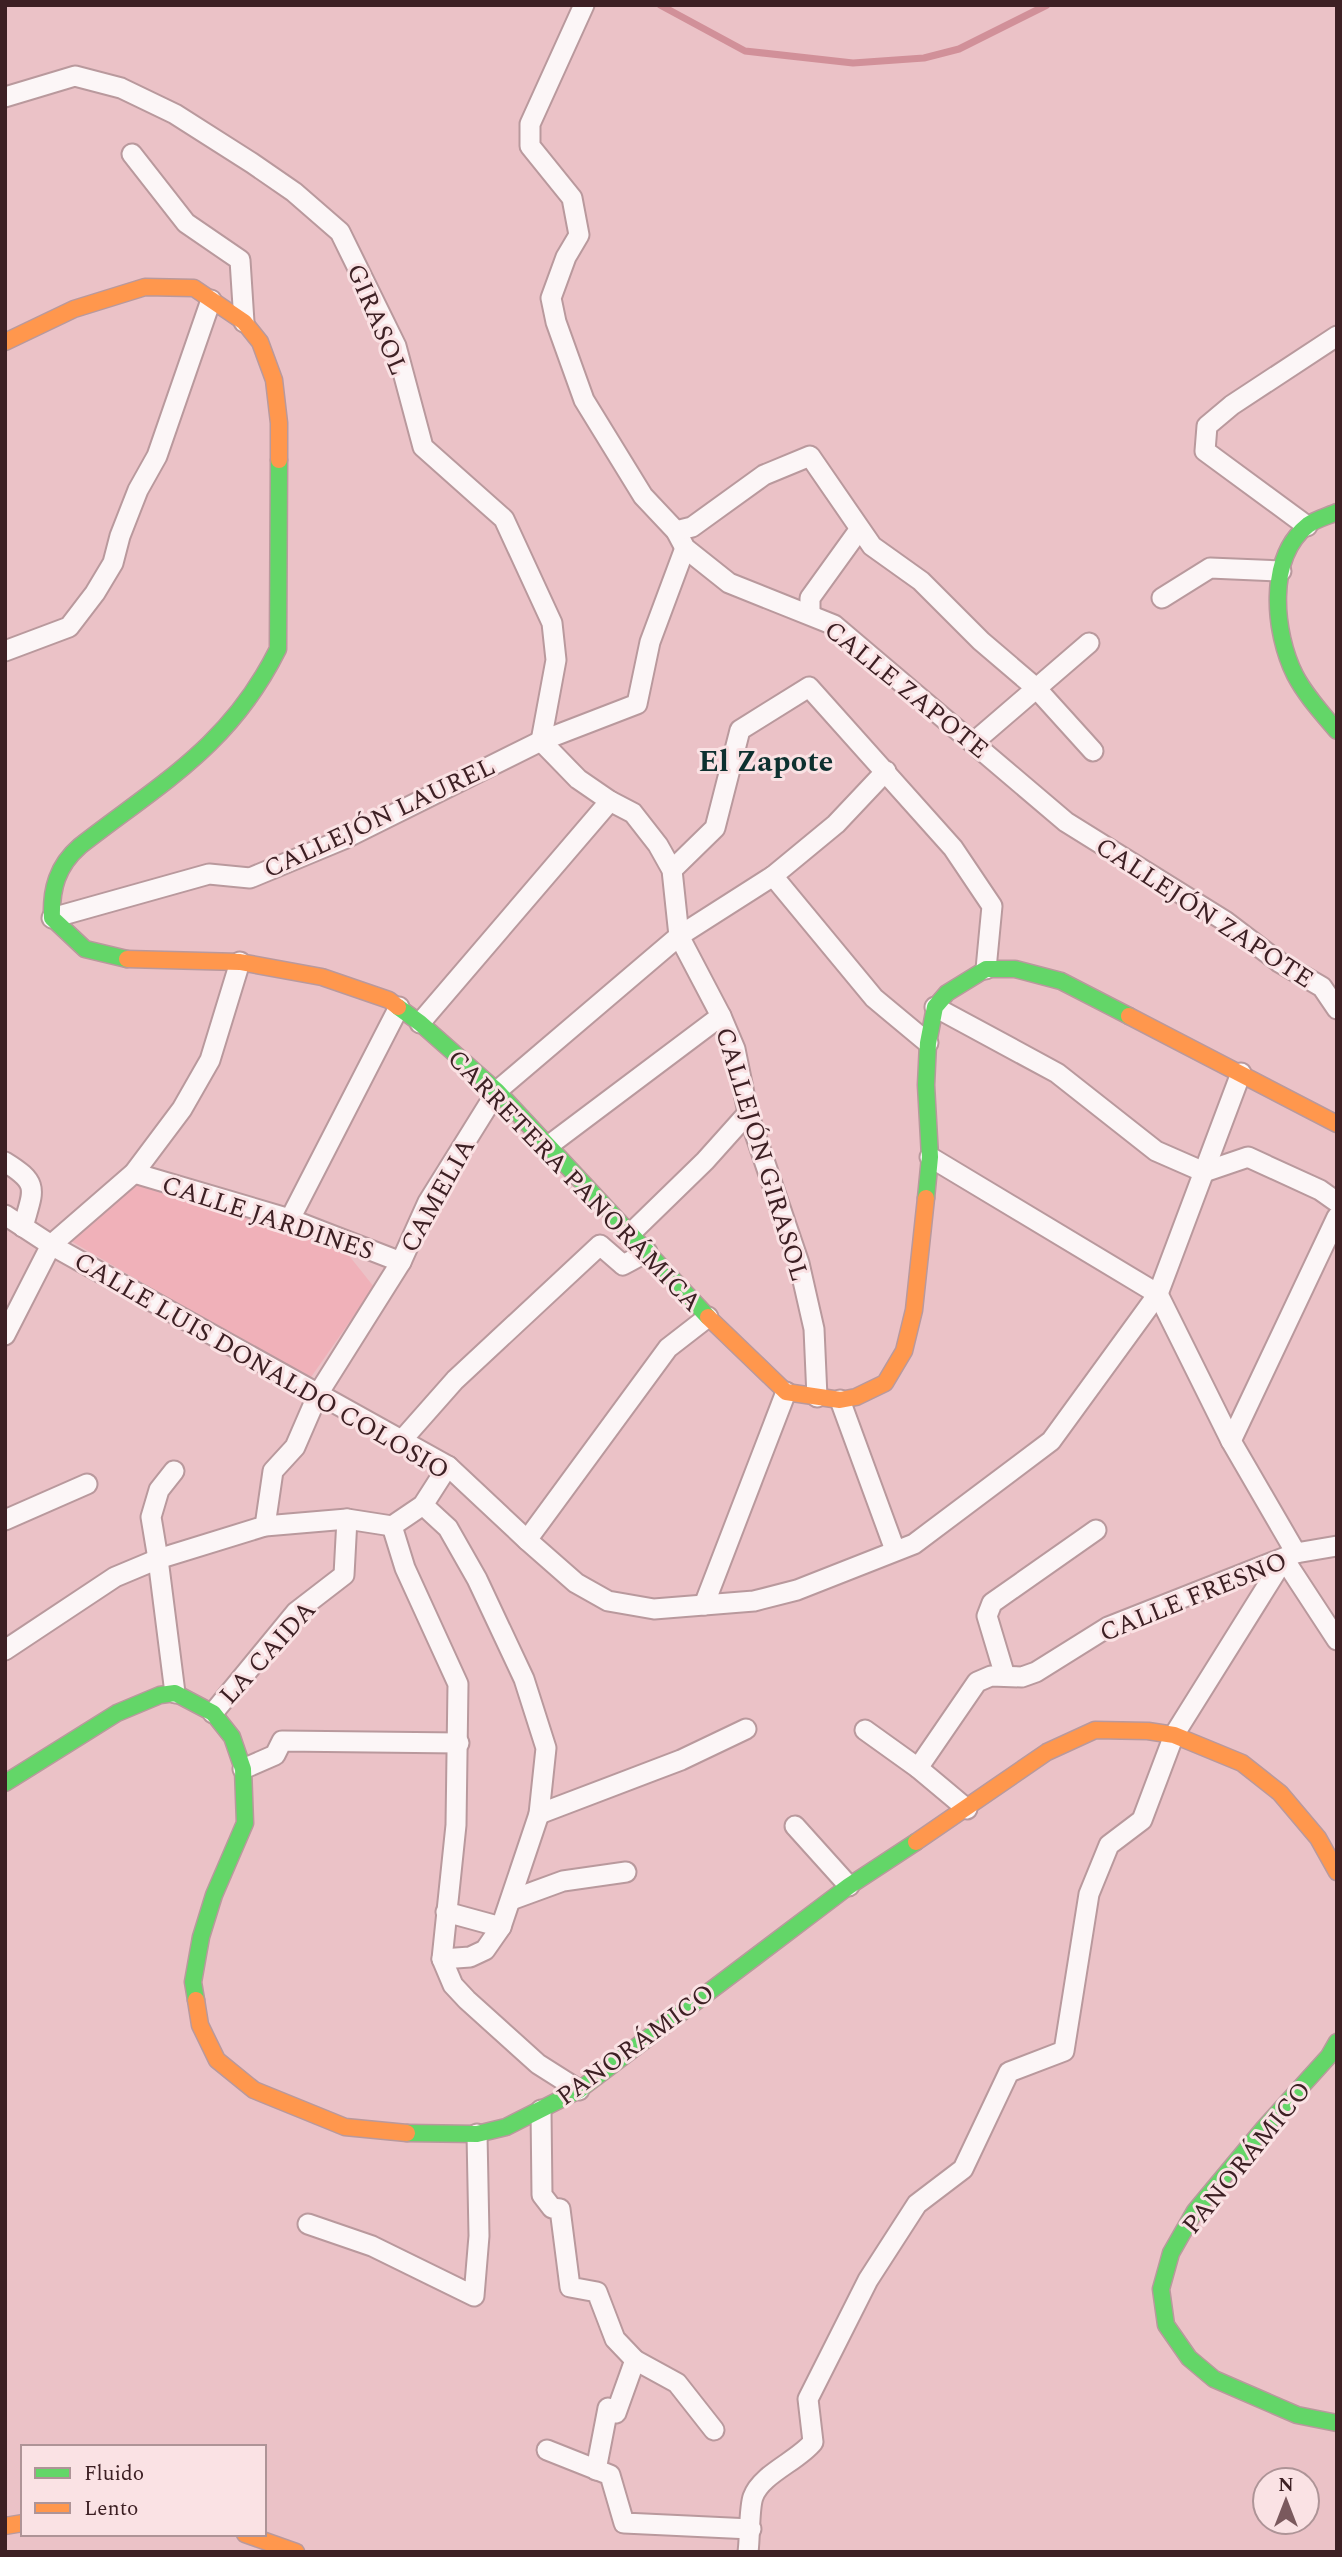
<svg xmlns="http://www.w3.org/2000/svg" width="1342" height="2557" font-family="Spectral,serif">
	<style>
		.built { fill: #f0b1b9 }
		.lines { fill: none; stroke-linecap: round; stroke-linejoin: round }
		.stream { stroke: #d19099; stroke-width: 7 }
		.street-casing { stroke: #b9999d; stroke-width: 23 }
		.fast-casing { stroke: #b9999d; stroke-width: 19 }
		.slow-casing { stroke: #b9999d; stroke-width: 19 }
		.street { stroke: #fcf6f7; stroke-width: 19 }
		.fast { stroke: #63d668; stroke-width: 16 }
		.slow { stroke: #ff974d; stroke-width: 16 }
		.labels { text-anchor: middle; stroke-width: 6; stroke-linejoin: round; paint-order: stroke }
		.street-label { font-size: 26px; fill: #3d2024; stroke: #fae2e4 }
		.quarter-label { font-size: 30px; font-weight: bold; fill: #0d302f; stroke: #fae2e4 }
	</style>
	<rect width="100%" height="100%" fill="#ebc2c7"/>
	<!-- built -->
	<polygon class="built" points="134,1184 339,1243 374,1287 309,1380 71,1241"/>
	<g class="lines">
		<!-- stream -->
		<polyline class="stream" points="660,5 745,51 853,63 924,58 959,49 1047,5"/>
		<!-- street casing -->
		<g class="street-casing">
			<g id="street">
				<polyline points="584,5 530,124 530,146 572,198 579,235 566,257 551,298 556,322 584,400 643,496 676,531 685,548 729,583 834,625 1066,822 1225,921 1279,962 1322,987 1337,1009"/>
				<polyline points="5,97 75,76 121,88 175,114 252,163 294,192 340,232 396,346 423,447 504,519 552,623 556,660 541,741"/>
				<polyline points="132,154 186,223 240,260 244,322"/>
				<polyline points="1307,526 1205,451 1207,426 1232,405 1337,336"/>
				<polyline points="676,531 692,527 764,475 810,456 872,546 921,581 981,641 1036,688 1093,751"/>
				<polyline points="1162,598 1210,568 1281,571"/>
				<polyline points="810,614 810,598 859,530"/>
				<polyline points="5,651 69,627 95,593 113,563 120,536 138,490 157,456 211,300"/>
				<polyline points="541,741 578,779 610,801 633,813 658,845 672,870 679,936 721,1016 735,1049 748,1113 799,1263 814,1329 817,1397"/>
				<polyline points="974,742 1089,643"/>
				<polyline points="672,870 715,828 740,730 809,687 953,848 992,906 986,969"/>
				<polyline points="773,876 874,998 928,1043"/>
				<polyline points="52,918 209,874 250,878 344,839 541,741 637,704 650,642 685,548"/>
				<polyline points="935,1007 1057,1073 1156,1151 1204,1172 1248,1157 1320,1190 1337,1202"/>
				<polyline points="420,1023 610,801"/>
				<polyline points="548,1146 721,1016"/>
				<polyline points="930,1157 1158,1294"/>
				<path d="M5,1162C41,1184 33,1190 23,1227"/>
				<polyline points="134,1173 290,1219 401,1262"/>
				<polyline points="5,1215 51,1245 448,1466 527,1540 576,1583 608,1601 654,1609 754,1601 797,1590 914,1544 1051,1441 1158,1294 1241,1073"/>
				<polyline points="290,1219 399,1007"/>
				<polyline points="630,1234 705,1161 748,1113"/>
				<polyline points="1158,1294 1231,1441 1296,1553"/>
				<polyline points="5,1335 51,1245 134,1173 182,1109 210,1060 240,962"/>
				<polyline points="840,1400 895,1550"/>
				<polyline points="402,1440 455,1380 600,1245 623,1265 647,1252"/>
				<polyline points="1231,1441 1337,1217"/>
				<polyline points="174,1471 159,1490 151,1517 158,1559 175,1693"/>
				<polyline points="423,1505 448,1528 477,1579 524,1679 546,1748 539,1814 501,1927 485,1950 470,1957 442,1959"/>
				<polyline points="5,1520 87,1484"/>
				<polyline points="265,1526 273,1471 295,1447 318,1394 401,1262 428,1202 497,1091 679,936 773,876 836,824 886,771"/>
				<polyline points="392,1526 405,1568 458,1684 456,1825 442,1959 453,1985 467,2000 538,2064 579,2090"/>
				<polyline points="392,1526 423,1505 448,1466"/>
				<polyline points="527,1540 668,1348 708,1317"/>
				<polyline points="704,1605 786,1392"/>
				<polyline points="5,1650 115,1577 158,1559 265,1526 347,1519 392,1526"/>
				<polyline points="1005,1676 987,1616 992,1603 1096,1530"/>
				<polyline points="213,1713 296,1612 344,1575 347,1519"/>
				<polyline points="865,1730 918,1768 967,1809"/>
				<polyline points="918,1768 977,1682 991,1676 1022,1677 1036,1672 1108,1627 1296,1553 1337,1546"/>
				<polyline points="243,1769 275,1755 282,1741 459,1743"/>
				<polyline points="539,1814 681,1760 746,1729"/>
				<polyline points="795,1826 849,1886"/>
				<polyline points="511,1900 563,1881 626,1872"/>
				<polyline points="446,1912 501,1927"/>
				<polyline points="541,2110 542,2195 552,2208 560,2209 570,2287 597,2292 615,2339 635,2360 677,2383 714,2430"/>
				<polyline points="308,2224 372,2246 474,2296 479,2236 477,2134"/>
				<polyline points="547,2450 610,2475 624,2523 751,2529"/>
				<polyline points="596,2470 608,2408 616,2413 635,2360"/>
				<path d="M748,2552C750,2538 749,2508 753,2497C761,2474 798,2461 813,2442L808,2399L868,2280L917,2204L963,2169L1009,2072L1064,2051L1089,1894L1109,1845L1142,1820L1174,1735L1284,1559L1337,1640"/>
			</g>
		</g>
		<!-- fast casing -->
		<g class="fast-casing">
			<g id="fast">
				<path d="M1337,512C1328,516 1316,519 1308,525C1266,558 1274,633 1295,675C1306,696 1322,713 1337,731"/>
				<path d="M127,959L85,949L52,918C51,889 57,866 80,846C161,783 230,746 278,649L279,460"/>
				<polyline points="398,1007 420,1023 497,1091 708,1317"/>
				<polyline points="926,1198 930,1157 926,1085 928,1043 935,1007 947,993 986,969 1015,969 1061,981 1129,1016"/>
				<polyline points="5,1783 117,1713 160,1695 175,1693 213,1713 232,1737 243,1769 245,1823 214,1895 201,1937 193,1982 196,2000"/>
				<polyline points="1337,2042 1329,2056 1264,2128 1195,2211 1171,2253 1161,2289 1166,2325 1189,2358 1214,2379 1297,2415 1337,2423"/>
				<polyline points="407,2133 477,2134 506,2127 579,2090 849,1886 916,1842"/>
			</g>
		</g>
		<!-- slow casing -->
		<g class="slow-casing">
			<g id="slow">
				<polyline points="5,342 74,309 145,287 194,288 244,322 260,342 274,380 279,423 279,460"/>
				<polyline points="127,959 240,962 322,977 389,1000 398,1007"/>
				<polyline points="1129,1016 1337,1124"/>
				<polyline points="708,1317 786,1392 840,1400 856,1397 885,1383 904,1351 914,1310 926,1198"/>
				<polyline points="916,1842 1047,1752 1095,1730 1148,1731 1174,1735 1242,1763 1280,1793 1318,1838 1337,1872"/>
				<polyline points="196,2000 200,2025 217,2060 254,2090 345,2127 407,2133"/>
				<polyline points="5,2526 23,2523"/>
				<polyline points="245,2534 296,2552"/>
			</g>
		</g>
		<!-- street -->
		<use href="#street" class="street"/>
		<!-- fast -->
		<use href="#fast" class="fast"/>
		<!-- slow -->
		<use href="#slow" class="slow"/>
	</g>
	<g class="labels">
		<!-- street labels -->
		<g class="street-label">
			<text transform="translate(378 319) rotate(67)" y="9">GIRASOL</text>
			<text transform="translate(907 689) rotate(39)" y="9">CALLE ZAPOTE</text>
			<text transform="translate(379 817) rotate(-25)" y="9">CALLEJÓN LAUREL</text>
			<text transform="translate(1205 912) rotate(33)" y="9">CALLEJÓN ZAPOTE</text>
			<text transform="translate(763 1154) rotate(73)" y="9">CALLEJÓN GIRASOL</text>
			<text transform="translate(575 1180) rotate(46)" y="9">CARRETERA PANORÁMICA</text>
			<text transform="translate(437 1195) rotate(-61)" y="9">CAMELIA</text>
			<text transform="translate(268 1217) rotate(18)" y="9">CALLE JARDINES</text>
			<text transform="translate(262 1365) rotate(30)" y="9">CALLE LUIS DONALDO COLOSIO</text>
			<text transform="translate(1193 1596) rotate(-22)" y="9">CALLE FRESNO</text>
			<text transform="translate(267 1652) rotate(-48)" y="9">LA CAIDA</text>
			<text transform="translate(635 2044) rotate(-36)" y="9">PANORÁMICO</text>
			<text transform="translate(1246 2157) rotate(-51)" y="9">PANORÁMICO</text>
		</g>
		<!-- quarter labels -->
		<g class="quarter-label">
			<text x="766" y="771">El Zapote</text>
		</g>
	</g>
	<!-- border -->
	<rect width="1342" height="2557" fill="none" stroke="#3d2024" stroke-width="14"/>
	<!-- legend -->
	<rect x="21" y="2445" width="245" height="91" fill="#fae2e4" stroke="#ae9497" stroke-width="2"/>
	<rect x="35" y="2468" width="35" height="10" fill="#63d668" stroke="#ae9497" stroke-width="2"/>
	<text x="84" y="2480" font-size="21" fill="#3d2024">Fluido</text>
	<rect x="35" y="2503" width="35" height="10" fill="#ff974d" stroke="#ae9497" stroke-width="2"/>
	<text x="84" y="2515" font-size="21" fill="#3d2024">Lento</text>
	<!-- north arrow -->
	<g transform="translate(1286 2501)"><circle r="33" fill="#fae2e4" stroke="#ae9497" stroke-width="2"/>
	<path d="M0-5L12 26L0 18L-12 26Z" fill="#7a595d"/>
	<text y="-10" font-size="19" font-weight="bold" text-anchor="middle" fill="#3d2024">N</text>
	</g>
</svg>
